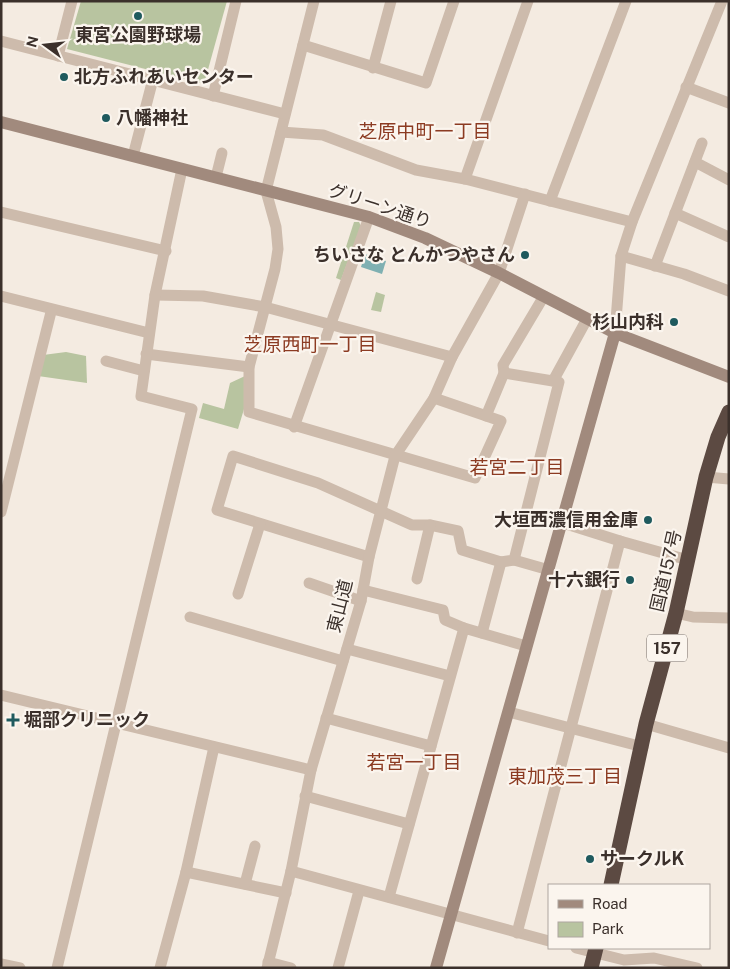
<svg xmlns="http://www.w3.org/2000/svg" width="730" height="969" font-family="'Public Sans','Noto Sans JP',sans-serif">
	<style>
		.green { fill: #b8c4a0 }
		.water { fill: #7fb0b2 }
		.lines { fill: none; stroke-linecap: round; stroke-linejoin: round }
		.street { stroke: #cdbbac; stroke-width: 11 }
		.secondary { stroke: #a18a7d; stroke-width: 12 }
		.highway { stroke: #5c4a42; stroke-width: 15 }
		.poi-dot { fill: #1f5a5e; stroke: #fbf5ee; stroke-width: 2 }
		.labels { text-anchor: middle; stroke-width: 4.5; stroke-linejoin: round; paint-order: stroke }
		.shield { fill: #fbf5ee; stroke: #756b66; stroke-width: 1 }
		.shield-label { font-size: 16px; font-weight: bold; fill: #3b302b }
		.poi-label { font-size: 18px; font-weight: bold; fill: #3b302b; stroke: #fbf5ee; text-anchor: start }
		.street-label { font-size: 18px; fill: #3b302b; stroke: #fbf5ee }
		.neighbourhood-label { font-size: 19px; fill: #8c3b22; stroke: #fbf5ee }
	</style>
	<rect width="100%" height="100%" fill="#f4ebe1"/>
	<!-- green -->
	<g class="green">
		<polygon points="81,1 227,1 204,84 67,49"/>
		<polygon points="354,222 359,222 361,226 341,280 336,278"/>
		<polygon points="376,292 385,295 381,312 371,310"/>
		<polygon points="66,352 86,356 87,383 38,376 43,355"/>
		<polygon points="245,376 244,409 238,429 199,418 203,403 224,409 230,383"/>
	</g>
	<!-- water -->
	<polygon class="water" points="365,254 386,261 382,274 361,267"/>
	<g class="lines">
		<!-- street -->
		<g class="street">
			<polyline points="314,1 266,191 276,227 278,249 275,269 249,367 249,412 475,478 501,421 434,398"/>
			<polyline points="1,41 285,114"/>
			<polyline points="303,45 426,83 454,1"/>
			<polyline points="58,56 72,1"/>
			<polyline points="373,68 391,1"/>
			<polyline points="686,87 729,103"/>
			<polyline points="213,96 236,1"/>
			<polyline points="281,132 323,135 416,170 465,179 632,222"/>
			<polyline points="133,156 153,79"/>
			<polyline points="695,162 729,180"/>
			<polyline points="216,177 222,153"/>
			<polyline points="465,179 528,1"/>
			<polyline points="550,201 626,1"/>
			<polyline points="1,212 166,251"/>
			<polyline points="675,213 729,237"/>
			<polyline points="621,256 684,274 729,291"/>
			<polyline points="655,266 702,143"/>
			<polyline points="155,295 203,296 265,307 452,357"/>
			<polyline points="1,296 149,333"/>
			<polyline points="615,333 621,256 632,222 722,1"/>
			<polyline points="146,354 249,367"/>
			<polyline points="106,361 144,371"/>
			<polyline points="553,381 587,319"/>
			<polyline points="486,416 504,373 503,365 544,296"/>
			<polyline points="294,427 369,217"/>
			<polyline points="706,477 729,479"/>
			<polyline points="1,512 51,312"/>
			<polyline points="563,523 620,541"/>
			<polyline points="369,557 217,510 233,456 318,483 412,525 430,525 458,531 462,550 501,562 482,633"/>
			<polyline points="514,560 549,570"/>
			<polyline points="501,562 514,560 559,382 504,373"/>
			<polyline points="417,579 430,525"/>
			<polyline points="309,583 361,601"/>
			<polyline points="363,590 443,610 445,620 464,628"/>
			<polyline points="238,594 260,524"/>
			<polyline points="676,613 693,617 729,618"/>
			<polyline points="190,617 343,661"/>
			<polyline points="347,649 450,676"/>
			<polyline points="1,695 311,770"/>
			<polyline points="509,712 643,747"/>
			<polyline points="326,718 431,746"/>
			<polyline points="646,724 729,748"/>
			<polyline points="305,796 409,824"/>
			<polyline points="291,871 549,941"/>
			<polyline points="186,872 286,893"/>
			<polyline points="245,884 255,846"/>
			<polyline points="389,897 464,628 526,646"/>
			<polyline points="517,933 620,541 688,560"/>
			<polyline points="576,948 624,960 654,958 697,968"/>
			<polyline points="268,962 291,968"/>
			<polyline points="1,964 20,968"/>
			<polyline points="57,968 192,409 141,396 155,295 182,169"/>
			<polyline points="160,968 186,872 214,747"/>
			<polyline points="267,968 291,871 311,770 361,601 369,557 395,456 434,398 452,357 499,273 525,194"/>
			<polyline points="338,968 359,891"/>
		</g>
		<!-- secondary -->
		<g class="secondary">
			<polyline points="1,122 369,217 425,238 499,273 615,333 729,377"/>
			<polyline points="436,968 615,333"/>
		</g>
		<!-- highway -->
		<g class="highway">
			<polyline points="611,885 646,724 676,613 706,477 718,437 729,412"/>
			<polyline points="591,968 596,948"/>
		</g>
	</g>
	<!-- markers -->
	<g class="poi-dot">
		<circle cx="138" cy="16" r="5"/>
		<circle cx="64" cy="77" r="5"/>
		<circle cx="106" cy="118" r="5"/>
		<circle cx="525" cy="255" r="5"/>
		<circle cx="674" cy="322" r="5"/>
		<circle cx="648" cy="520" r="5"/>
		<circle cx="630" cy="580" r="5"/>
		<path d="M10.5 712.5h5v5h5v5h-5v5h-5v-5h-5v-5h5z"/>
		<circle cx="590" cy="859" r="5"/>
	</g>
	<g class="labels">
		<!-- shield labels -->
		<rect class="shield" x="647" y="634.5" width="40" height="27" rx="4"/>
		<g class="shield-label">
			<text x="667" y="654">157</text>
		</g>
		<!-- poi labels -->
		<g class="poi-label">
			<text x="138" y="41" text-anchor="middle">東宮公園野球場</text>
			<text x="74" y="83">北方ふれあいセンター</text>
			<text x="116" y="124">八幡神社</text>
			<text x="515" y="261" text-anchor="end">ちいさな とんかつやさん</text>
			<text x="664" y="328" text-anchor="end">杉山内科</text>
			<text x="638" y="526" text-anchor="end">大垣西濃信用金庫</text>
			<text x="620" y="586" text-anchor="end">十六銀行</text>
			<text x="24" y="726">堀部クリニック</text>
			<text x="600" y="865">サークルK</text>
		</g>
		<!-- street labels -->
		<g class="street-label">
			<text transform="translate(380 206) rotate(18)" y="6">グリーン通り</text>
			<text transform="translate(666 571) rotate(-77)" y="6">国道157号</text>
			<text transform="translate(340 606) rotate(-76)" y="6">東山道</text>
		</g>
		<!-- neighbourhood labels -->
		<g class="neighbourhood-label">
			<text x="425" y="138">芝原中町一丁目</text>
			<text x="310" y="351">芝原西町一丁目</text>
			<text x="517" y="474">若宮二丁目</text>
			<text x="414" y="769">若宮一丁目</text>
			<text x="565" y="783">東加茂三丁目</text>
		</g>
	</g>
	<!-- border -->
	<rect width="730" height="969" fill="none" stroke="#3b302b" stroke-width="5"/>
	<!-- legend -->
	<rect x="548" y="884" width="162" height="65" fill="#fbf5ee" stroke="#aea6a0"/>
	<rect x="558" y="900" width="25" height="8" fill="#a18a7d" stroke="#aea6a0"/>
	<text x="592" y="909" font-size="15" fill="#3b302b">Road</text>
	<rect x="558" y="922" width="25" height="15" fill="#b8c4a0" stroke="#aea6a0"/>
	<text x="592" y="934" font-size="15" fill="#3b302b">Park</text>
	<!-- north arrow -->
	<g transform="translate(45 45) rotate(285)" stroke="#fbf5ee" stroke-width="4" paint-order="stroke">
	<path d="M0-4L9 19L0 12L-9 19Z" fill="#3b302b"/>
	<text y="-8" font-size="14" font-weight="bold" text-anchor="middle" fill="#3b302b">N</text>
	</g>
</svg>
